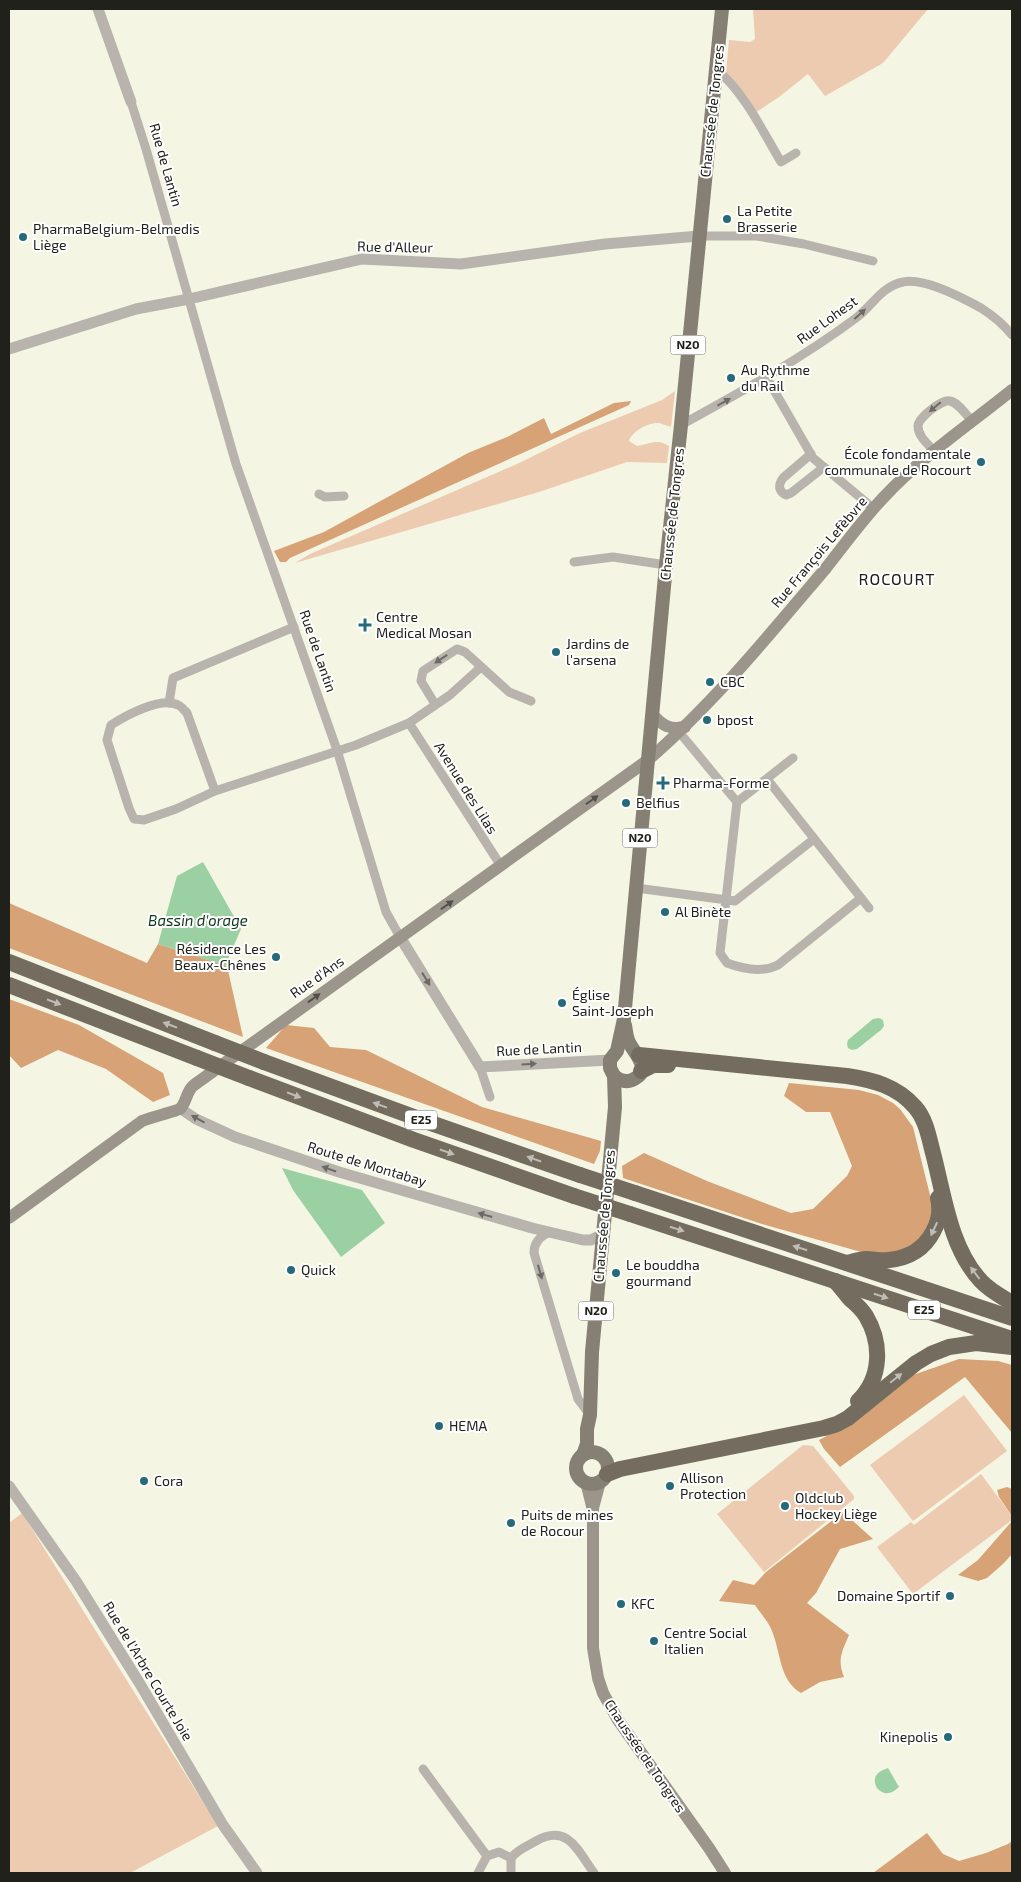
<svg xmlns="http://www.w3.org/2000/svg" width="1021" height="1882" font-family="'Exo 2',sans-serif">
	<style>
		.green { fill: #eccbb0 }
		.forest { fill: #d6a276 }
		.water { fill: #9ad0a2 }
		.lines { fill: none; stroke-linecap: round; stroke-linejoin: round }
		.minor { stroke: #b8b4ad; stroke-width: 9 }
		.tertiary { stroke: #b8b4ad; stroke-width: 11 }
		.secondary { stroke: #9b958c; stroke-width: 12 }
		.primary { stroke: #867f73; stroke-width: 14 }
		.motorway { stroke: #746d5f; stroke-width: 16 }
		.motorway-bridge { stroke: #746d5f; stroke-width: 16 }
		.oneway { fill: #6c6a64 }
		.oneway2 { fill: #524f48 }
		.oneway3 { fill: #c0bdb7 }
		.poi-dot { fill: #246a79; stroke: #fff; stroke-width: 2 }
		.labels { text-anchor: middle; stroke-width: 4; stroke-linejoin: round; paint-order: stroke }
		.shield { fill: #fff; stroke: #64645f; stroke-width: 1 }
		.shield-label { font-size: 12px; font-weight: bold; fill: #21211b }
		.street-label { font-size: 14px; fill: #21211b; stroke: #fff }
		.poi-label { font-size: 14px; fill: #21211b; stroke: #fff; text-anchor: start }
		.water-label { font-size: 15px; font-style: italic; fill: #10381a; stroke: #fff }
		.quarter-label { font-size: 16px; letter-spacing: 1px; fill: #21211b; stroke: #fff }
	</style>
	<rect width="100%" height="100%" fill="#f5f5e3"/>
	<!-- green -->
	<g class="green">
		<polygon points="753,9 928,9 883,63 825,96 808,74 779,97 755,113 726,72 729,40 750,42 755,39"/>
		<path d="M675,391L671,427C667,426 663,424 659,423C649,422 632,431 629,441L637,446C649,444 658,438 669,446L667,463L627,462L539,492L295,563L310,554L517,464L580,433L662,400Z"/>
		<polygon points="964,1395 1007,1451 913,1521 870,1465"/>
		<polygon points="803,1445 813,1446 854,1496 854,1499 764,1572 717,1514"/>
		<polygon points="981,1474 1012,1516 1012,1520 913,1594 877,1547 911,1522 914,1525"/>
		<polygon points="22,1513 218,1826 130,1873 9,1873 9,1523"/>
	</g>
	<!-- forest -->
	<g class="forest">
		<polygon points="631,401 629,405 290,558 286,562 280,562 274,551 324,532 468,453 507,437 544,418 551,434 614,403"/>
		<polygon points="9,903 147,963 158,944 227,966 243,1037 9,948"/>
		<polygon points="9,999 79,1025 163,1073 170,1095 153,1102 106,1069 58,1050 21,1068 9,1055"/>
		<polygon points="286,1025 314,1028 330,1047 366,1050 482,1107 601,1141 600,1151 594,1164 266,1048"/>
		<polygon points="789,1083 859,1090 878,1095 893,1103 900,1109 913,1127 934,1211 923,1238 886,1259 762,1224 623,1178 622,1166 644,1153 707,1181 791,1213 813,1209 847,1176 852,1166 830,1112 806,1112 784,1096"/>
		<polygon points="959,1359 998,1361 1012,1365 1012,1433 965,1377 840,1467 824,1449 819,1440 849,1424 913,1375"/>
		<polygon points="1007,1487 1012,1489 1012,1516 999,1497 997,1490"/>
		<path d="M843,1512L873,1539L840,1549L816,1593L807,1603L849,1635C842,1652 837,1659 844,1677L820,1682L801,1693C779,1680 781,1653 772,1631C769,1622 760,1613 755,1605L719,1601L733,1580L754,1585L766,1572Z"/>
		<polygon points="1012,1521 1012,1554 1004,1563 987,1578 978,1581 958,1575 978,1560"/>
		<polygon points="927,1833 943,1854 959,1861 986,1853 1008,1844 1012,1841 1012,1873 873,1873"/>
	</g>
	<!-- water -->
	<g class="water">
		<polygon points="203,862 241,929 228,959 227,966 158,944 177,876"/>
		<polygon points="879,1018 883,1020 884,1026 881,1030 857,1049 852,1050 848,1048 847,1044 848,1040 873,1019"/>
		<polygon points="282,1168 362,1190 385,1223 341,1257 293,1190"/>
		<path d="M888,1768L899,1787C892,1794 884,1796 877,1788C871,1777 878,1771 888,1768Z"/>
	</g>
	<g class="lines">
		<!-- minor -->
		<g class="minor">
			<path d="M716,69C744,92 762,130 781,162L796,153"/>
			<polyline points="131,102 146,149 236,464 337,750 386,912 400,937"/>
			<polyline points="699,236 757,236 804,244 873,261"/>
			<polyline points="767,378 813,458 874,509"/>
			<path d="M681,425C741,392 801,359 856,318C872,306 882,286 903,282C923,277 963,298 981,308C992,315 1004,325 1012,335"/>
			<path d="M935,452C929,445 918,437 918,426C918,418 942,399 950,401C959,403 966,415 973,422"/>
			<path d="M811,454L783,478C778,485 778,491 786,495L791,493L824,467"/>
			<polyline points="319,494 325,497 344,496"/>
			<polyline points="574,562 613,557 666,565"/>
			<polyline points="169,703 173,678 294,627"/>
			<polyline points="435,704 421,681 423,671 457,649 465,652 509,692 531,701"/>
			<polyline points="409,723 501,866"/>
			<polyline points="680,733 737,802"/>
			<path d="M793,758L737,802L720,953L727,963C743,969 762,973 778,965L861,898"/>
			<polyline points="767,779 869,908"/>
			<path d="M215,791L187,713C184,710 181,706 178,705C161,696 125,716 111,725L107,740L129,808L134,819L144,820L176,809L215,791L356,745L409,723L450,695L481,667"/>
			<polyline points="636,888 735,901 814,839"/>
			<polyline points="480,1067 490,1097"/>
			<path d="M550,1232C540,1236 534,1242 534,1253L578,1399L590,1415"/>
			<polyline points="423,1769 487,1856"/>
			<path d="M511,1858C517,1850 527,1846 536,1841C568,1823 578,1851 594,1873"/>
			<polyline points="478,1873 487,1856 499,1852 511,1858 511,1873"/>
		</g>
		<!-- tertiary -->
		<g class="tertiary">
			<polyline points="98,9 131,102"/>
			<polyline points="9,349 136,309 189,299 362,259 461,264 605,244 699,236"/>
			<polyline points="400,937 480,1067 610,1060"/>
			<polyline points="181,1109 196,1119 235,1137 339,1172 532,1228 583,1240 591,1240 601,1235"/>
			<polyline points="9,1486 76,1581 140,1684 223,1825 257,1873"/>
		</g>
		<!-- secondary -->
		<g class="secondary">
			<path d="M653,715C663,726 670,730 685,727"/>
			<path d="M9,1218L142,1121C149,1118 179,1110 180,1109C187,1102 186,1091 194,1085L648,760C714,703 770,634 826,568C845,544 863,519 884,497C920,458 970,424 1012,390"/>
			<polyline points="586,1482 592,1506"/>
			<polyline points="600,1482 593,1508 593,1648 598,1678 603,1693 618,1720 709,1848 725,1873"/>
		</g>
		<!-- primary -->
		<g class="primary">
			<path d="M614,1076C619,1080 625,1083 632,1080C655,1070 632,1052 628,1040C626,1035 626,1030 625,1025"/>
			<circle cx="592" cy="1468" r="16"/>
			<polyline points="583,1455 587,1444 587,1429 590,1415 592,1352 615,1107 614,1076 610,1068 610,1060 617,1051 624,1019 666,565 681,425 722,9"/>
		</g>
		<!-- motorway -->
		<g class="motorway">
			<polyline points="9,962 215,1043"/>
			<polyline points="9,985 197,1058"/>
			<path d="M639,1055L847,1076C873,1080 897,1086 915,1107C926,1119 929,1138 933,1153C944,1195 950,1248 981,1281C989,1290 1002,1297 1012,1303"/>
			<polyline points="264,1062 422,1120 580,1175"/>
			<polyline points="641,1071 653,1065 668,1065"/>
			<polyline points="249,1078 414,1140 574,1196"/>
			<polyline points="635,1193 1012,1318"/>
			<polyline points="630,1214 1012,1339"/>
			<path d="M847,1263C853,1262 859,1259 866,1259C873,1259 881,1261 889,1260C908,1258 924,1249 933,1232C939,1221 941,1210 938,1198"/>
			<path d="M835,1281C840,1286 845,1293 850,1299C856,1304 861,1308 866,1316C882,1343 882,1378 858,1401"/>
			<polyline points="607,1474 620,1469 824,1428 837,1424 848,1418 916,1363 931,1354 949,1347 976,1343 1012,1347"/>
		</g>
		<!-- motorway-bridge -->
		<g class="motorway-bridge">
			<polyline points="215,1043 264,1062"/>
			<polyline points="197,1058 249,1078"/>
			<polyline points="580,1175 635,1193"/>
			<polyline points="574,1196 630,1214"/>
		</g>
	</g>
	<!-- one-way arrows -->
	<defs><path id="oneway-solid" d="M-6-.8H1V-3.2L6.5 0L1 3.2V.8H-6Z" transform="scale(1.25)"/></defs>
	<g class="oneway">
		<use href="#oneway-solid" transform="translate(860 314) rotate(-42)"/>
		<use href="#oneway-solid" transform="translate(724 402) rotate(-29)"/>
		<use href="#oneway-solid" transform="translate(935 407) rotate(140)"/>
		<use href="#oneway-solid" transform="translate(441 659) rotate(147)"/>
		<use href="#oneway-solid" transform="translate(426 979) rotate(58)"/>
		<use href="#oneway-solid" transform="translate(529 1064) rotate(-3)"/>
		<use href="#oneway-solid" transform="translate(198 1119) rotate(-151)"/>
		<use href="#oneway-solid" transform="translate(329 1169) rotate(-161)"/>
		<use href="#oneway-solid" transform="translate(485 1215) rotate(-164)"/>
		<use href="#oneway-solid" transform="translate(540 1272) rotate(74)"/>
	</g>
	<g class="oneway2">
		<use href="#oneway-solid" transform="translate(592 800) rotate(-35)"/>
		<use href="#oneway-solid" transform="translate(447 905) rotate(-35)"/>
		<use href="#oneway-solid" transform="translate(314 998) rotate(-36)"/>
	</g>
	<g class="oneway3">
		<use href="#oneway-solid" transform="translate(54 1002) rotate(21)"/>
		<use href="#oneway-solid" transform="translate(170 1025) rotate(-159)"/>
		<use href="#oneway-solid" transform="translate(294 1095) rotate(21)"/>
		<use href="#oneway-solid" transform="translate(380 1105) rotate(-160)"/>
		<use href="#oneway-solid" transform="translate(447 1152) rotate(19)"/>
		<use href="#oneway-solid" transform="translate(534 1159) rotate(-161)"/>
		<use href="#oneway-solid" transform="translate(677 1229) rotate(18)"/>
		<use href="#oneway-solid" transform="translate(934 1229) rotate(115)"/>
		<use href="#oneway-solid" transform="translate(800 1248) rotate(-162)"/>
		<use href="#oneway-solid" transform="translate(975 1273) rotate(-127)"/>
		<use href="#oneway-solid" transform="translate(881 1296) rotate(18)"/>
		<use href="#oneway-solid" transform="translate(896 1378) rotate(-39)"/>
	</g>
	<!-- markers -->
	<g class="poi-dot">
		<circle cx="727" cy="219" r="5"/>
		<circle cx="23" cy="237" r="5"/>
		<circle cx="731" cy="378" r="5"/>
		<circle cx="981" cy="462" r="5"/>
		<path d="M362.5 617.5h5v5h5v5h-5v5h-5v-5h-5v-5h5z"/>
		<circle cx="556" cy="652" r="5"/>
		<circle cx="710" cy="682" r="5"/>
		<circle cx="707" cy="720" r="5"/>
		<path d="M660.5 775.5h5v5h5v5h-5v5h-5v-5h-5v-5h5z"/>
		<circle cx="626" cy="803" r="5"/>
		<circle cx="665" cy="912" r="5"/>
		<circle cx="276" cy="957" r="5"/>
		<circle cx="562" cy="1003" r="5"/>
		<circle cx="291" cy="1270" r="5"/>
		<circle cx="616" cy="1273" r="5"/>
		<circle cx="439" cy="1426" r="5"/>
		<circle cx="144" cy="1481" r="5"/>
		<circle cx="670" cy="1486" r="5"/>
		<circle cx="785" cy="1506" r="5"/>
		<circle cx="511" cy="1523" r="5"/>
		<circle cx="950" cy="1596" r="5"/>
		<circle cx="621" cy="1604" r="5"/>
		<circle cx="654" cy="1641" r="5"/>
		<circle cx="948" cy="1737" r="5"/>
	</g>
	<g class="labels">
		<!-- shield labels -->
		<g class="shield">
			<rect x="670.5" y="335.5" width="35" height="19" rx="4"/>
			<rect x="622.5" y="828.5" width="35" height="19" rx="4"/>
			<rect x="405" y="1110.5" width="32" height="19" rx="4"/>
			<rect x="908" y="1300.5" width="32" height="19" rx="4"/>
			<rect x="578.5" y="1301.5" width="35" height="19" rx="4"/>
		</g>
		<g class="shield-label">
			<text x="688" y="349">N20</text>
			<text x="640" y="842">N20</text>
			<text x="421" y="1124">E25</text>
			<text x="924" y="1314">E25</text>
			<text x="596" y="1315">N20</text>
		</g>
		<!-- street labels -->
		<g class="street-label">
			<text transform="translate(712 111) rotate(-84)" y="5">Chaussée de Tongres</text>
			<text transform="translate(166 165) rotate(74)" y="5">Rue de Lantin</text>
			<text transform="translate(395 247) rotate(1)" y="5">Rue d'Alleur</text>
			<text transform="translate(827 320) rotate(-36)" y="5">Rue Lohest</text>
			<text transform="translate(672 514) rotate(-84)" y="5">Chaussée de Tongres</text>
			<text transform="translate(819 552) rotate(-50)" y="5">Rue François Lefèbvre</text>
			<text transform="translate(318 651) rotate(71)" y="5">Rue de Lantin</text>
			<text transform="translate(466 788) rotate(58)" y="5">Avenue des Lilas</text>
			<text transform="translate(317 977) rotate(-35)" y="5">Rue d'Ans</text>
			<text transform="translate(539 1049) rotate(-3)" y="5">Rue de Lantin</text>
			<text transform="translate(367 1164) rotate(17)" y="5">Route de Montabay</text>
			<text transform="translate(604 1216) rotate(-85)" y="5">Chaussée de Tongres</text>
			<text transform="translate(148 1671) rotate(59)" y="5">Rue de l'Arbre Courte Joie</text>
			<text transform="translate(645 1756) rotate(56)" y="5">Chaussée de Tongres</text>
		</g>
		<!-- poi labels -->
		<g class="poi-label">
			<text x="737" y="216">La Petite<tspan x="737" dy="16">Brasserie</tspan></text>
			<text x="33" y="234">PharmaBelgium-Belmedis<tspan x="33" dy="16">Liège</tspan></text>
			<text x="741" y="375">Au Rythme<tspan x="741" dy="16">du Rail</tspan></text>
			<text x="971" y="459" text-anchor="end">École fondamentale<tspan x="971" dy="16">communale de Rocourt</tspan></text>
			<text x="376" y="622">Centre<tspan x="376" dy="16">Medical Mosan</tspan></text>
			<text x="566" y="649">Jardins de<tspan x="566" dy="16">l'arsena</tspan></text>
			<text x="720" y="687">CBC</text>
			<text x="717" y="725">bpost</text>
			<text x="673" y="788">Pharma-Forme</text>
			<text x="636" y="808">Belfius</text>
			<text x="675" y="917">Al Binète</text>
			<text x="266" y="954" text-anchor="end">Résidence Les<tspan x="266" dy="16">Beaux-Chênes</tspan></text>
			<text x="572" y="1000">Église<tspan x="572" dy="16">Saint-Joseph</tspan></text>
			<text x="626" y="1270">Le bouddha<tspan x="626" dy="16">gourmand</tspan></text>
			<text x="301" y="1275">Quick</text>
			<text x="449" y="1431">HEMA</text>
			<text x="680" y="1483">Allison<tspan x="680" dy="16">Protection</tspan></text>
			<text x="154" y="1486">Cora</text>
			<text x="795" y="1503">Oldclub<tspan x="795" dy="16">Hockey Liège</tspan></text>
			<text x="521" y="1520">Puits de mines<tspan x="521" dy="16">de Rocour</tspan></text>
			<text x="940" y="1601" text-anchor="end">Domaine Sportif</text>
			<text x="631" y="1609">KFC</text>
			<text x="664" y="1638">Centre Social<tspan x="664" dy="16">Italien</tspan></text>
			<text x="938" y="1742" text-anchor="end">Kinepolis</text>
		</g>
		<!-- water labels -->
		<g class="water-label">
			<text x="198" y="926">Bassin d'orage</text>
		</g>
		<!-- quarter labels -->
		<g class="quarter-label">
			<text x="897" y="585">ROCOURT</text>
		</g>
	</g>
	<!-- border -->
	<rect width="1021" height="1882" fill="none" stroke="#21211b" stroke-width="20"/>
</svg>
